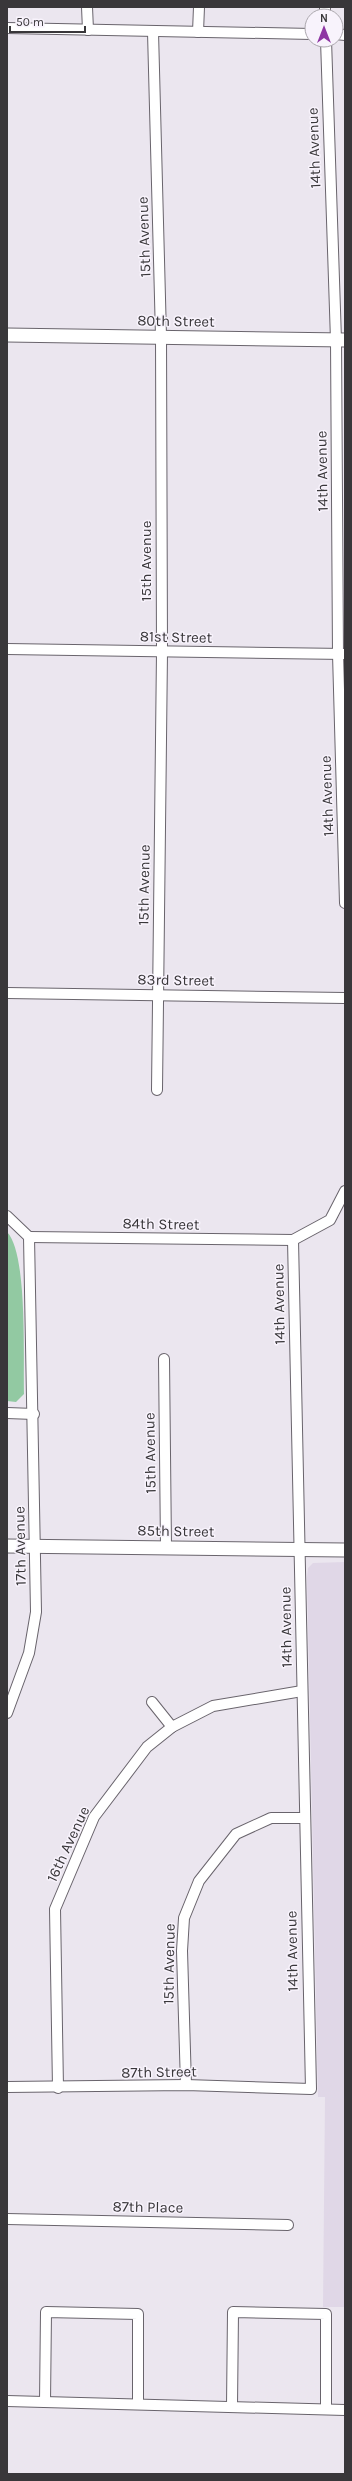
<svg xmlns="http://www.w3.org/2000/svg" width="352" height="2481" font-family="Karla,sans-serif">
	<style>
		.built { fill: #e0d7e7 }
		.green { fill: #92c9a2 }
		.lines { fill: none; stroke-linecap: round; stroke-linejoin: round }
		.street-casing { stroke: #69646c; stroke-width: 12 }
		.secondary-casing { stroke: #69646c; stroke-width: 15 }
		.street { stroke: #fff; stroke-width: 10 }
		.secondary { stroke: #fff; stroke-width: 13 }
		.labels { text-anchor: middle; stroke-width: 3; stroke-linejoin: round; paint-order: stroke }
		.street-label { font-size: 15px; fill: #39373a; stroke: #f8f3fc }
	</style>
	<rect width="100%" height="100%" fill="#ebe6ef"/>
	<!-- built -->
	<polygon class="built" points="345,1562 345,2307 323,2307 325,2097 318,2097 307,1577 308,1568 313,1563"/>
	<!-- green -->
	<path class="green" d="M7,1232C28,1253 23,1360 24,1394L16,1402L7,1401Z"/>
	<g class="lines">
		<!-- street casing -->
		<g class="street-casing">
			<g id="street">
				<polyline points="87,7 88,30"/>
				<polyline points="325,7 325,16"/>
				<polyline points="7,28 312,34"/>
				<polyline points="153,32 161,336 162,652 157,1090"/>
				<polyline points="198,32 199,7"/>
				<polyline points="336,34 345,35"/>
				<polyline points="326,40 336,340 338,654 345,903"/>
				<polyline points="7,649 345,654"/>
				<polyline points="7,993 345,998"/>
				<polyline points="7,1216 29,1237 36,1612 29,1653 7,1713"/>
				<polyline points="29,1237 293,1240 330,1220 345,1191"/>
				<polyline points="164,1359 166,1547"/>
				<polyline points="7,1413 34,1414"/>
				<polyline points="152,1702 172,1727"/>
				<polyline points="186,2085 182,1951 184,1918 199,1881 236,1834 271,1818 304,1818"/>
				<polyline points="7,2087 186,2085 311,2089 293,1240"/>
				<polyline points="58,2088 55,1909 94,1817 147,1747 172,1727 213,1706 302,1691"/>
				<polyline points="7,2219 288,2225"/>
				<polyline points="7,2401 345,2410"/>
				<polyline points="45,2402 46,2312 138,2314 138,2404"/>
				<polyline points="232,2406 233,2312 326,2314 326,2408"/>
			</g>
		</g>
		<!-- secondary casing -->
		<g class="secondary-casing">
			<g id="secondary">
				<polyline points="7,335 345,340"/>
				<polyline points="7,1546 345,1550"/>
			</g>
		</g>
		<!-- street -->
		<use href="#street" class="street"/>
		<!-- secondary -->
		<use href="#secondary" class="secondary"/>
	</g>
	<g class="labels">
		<!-- street labels -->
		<g class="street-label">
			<text transform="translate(314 148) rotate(-92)" y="5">14th Avenue</text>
			<text transform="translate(144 237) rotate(-92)" y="5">15th Avenue</text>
			<text transform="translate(176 321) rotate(1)" y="5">80th Street</text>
			<text transform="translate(322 471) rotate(-91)" y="5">14th Avenue</text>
			<text transform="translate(146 561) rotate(-90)" y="5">15th Avenue</text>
			<text transform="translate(176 637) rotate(1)" y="5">81st Street</text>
			<text transform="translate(327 796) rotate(-92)" y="5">14th Avenue</text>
			<text transform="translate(144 885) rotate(-89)" y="5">15th Avenue</text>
			<text transform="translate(176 980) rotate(1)" y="5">83rd Street</text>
			<text transform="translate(161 1224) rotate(1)" y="5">84th Street</text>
			<text transform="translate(279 1304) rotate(-91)" y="5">14th Avenue</text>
			<text transform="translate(150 1453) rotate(-91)" y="5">15th Avenue</text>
			<text transform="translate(176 1531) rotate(1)" y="5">85th Street</text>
			<text transform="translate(20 1546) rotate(-91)" y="5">17th Avenue</text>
			<text transform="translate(286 1627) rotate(-91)" y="5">14th Avenue</text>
			<text transform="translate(68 1844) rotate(-65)" y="5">16th Avenue</text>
			<text transform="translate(292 1951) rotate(-91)" y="5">14th Avenue</text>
			<text transform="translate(169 1964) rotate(-89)" y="5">15th Avenue</text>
			<text transform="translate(159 2072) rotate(-1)" y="5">87th Street</text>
			<text transform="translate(148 2207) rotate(1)" y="5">87th Place</text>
		</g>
	</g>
	<!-- border -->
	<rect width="352" height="2481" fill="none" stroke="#39373a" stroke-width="16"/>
	<!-- north arrow -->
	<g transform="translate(324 28)"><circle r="19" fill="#f8f3fc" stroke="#aca8ae"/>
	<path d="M0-3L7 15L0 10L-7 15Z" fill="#8e36a3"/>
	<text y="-6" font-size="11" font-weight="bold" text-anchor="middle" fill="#39373a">N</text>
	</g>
	<!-- scale -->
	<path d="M10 26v6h75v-6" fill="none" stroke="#39373a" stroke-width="2"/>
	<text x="16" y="26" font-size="12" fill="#39373a" stroke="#f8f3fc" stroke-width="3" paint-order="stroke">50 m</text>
</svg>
